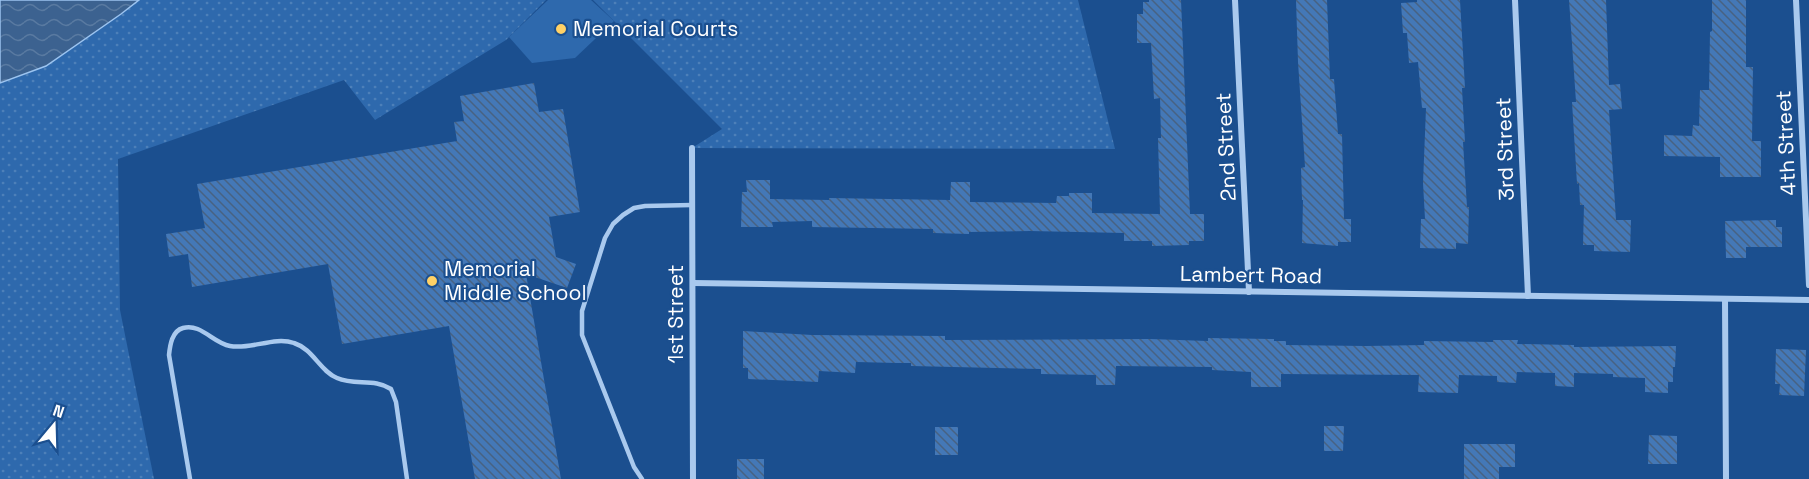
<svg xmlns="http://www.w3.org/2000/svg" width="1809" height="479" font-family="'Space Grotesk',sans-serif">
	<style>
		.grass { fill: #2e69ad }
		.park { fill: url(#park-dots) }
		.water { fill: url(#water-waves); stroke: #9cc4f0; stroke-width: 1.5 }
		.building { fill: url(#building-back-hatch) }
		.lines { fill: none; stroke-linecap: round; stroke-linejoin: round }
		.service { stroke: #a9c9ee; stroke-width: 4.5 }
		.minor { stroke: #a9c9ee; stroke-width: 6 }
		.poi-dot { fill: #ffd166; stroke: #1b4f8f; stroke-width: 2 }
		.labels { text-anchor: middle; stroke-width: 4.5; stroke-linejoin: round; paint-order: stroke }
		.poi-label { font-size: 21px; fill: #fff; stroke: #1b4f8f; text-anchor: start }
		.street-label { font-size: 21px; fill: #fff; stroke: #1b4f8f }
	</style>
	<defs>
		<pattern id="park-dots" width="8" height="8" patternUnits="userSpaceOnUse" patternTransform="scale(1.5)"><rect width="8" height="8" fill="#2e69ad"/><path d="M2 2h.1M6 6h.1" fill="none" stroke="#4d80b9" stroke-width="1.8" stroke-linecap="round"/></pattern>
		<pattern id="water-waves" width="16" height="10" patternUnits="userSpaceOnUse" patternTransform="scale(1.5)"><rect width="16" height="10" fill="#3c6290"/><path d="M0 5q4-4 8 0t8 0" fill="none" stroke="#597aa1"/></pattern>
		<pattern id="building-back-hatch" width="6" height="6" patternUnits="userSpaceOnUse" patternTransform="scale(1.5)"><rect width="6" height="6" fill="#4478b7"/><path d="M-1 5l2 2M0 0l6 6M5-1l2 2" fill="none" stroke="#486282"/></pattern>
	</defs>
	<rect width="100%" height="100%" fill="#1b4f8f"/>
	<!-- grass -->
	<polygon class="grass" points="548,0 591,0 614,21 575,58 532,63 509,37"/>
	<!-- park -->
	<g class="park">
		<polygon points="139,0 546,0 506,40 375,120 344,80 118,159 120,310 154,479 0,479 0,83 46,66 121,14"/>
		<polygon points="593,0 1078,0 1115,149 692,148 722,129"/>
	</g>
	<!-- water -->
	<polygon class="water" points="0,0 139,0 121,14 46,66 0,83"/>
	<!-- building -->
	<g class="building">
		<polygon points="1149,0 1181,0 1190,214 1204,214 1204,241 1189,241 1189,245 1152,246 1152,241 1124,241 1124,233 1030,231 969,232 969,234 933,233 933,229 812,227 812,221 772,222 773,227 741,227 742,192 747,192 746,180 770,180 770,199 829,200 829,198 950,200 951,182 970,182 970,202 1056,203 1057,196 1069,196 1069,193 1092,193 1092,213 1160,214 1158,138 1161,138 1160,98 1154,99 1151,43 1137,43 1137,14 1143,14 1143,2 1149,2"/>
		<polygon points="1296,0 1327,0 1330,79 1334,79 1338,134 1342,134 1344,219 1351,219 1351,242 1338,242 1338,246 1302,243 1303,200 1302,200 1301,168 1305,167 1298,62"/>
		<polygon points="1417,0 1460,0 1465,88 1462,88 1465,142 1463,142 1467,207 1469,207 1468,244 1456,243 1456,249 1420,248 1421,219 1425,219 1423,183 1426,108 1422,108 1418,62 1409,63 1407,33 1403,33 1401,3 1417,2"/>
		<polygon points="1569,0 1606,0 1609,85 1620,84 1622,109 1609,110 1616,220 1631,220 1630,252 1594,251 1594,245 1583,245 1584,205 1580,205 1579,183 1577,184 1572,102 1576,102"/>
		<polygon points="1712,0 1746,0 1746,67 1753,67 1752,141 1761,141 1761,177 1720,177 1720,157 1664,156 1664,135 1692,136 1693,125 1699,126 1700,90 1709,90 1710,32 1712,31"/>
		<polygon points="534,83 539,112 563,109 580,212 549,217 556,257 576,264 567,288 526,274 561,479 475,479 449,326 342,344 328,264 192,287 188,254 169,257 166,234 205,228 197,184 457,141 454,122 464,121 460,96"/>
		<polygon points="1776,220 1776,227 1782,227 1782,247 1746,247 1746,258 1726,258 1725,221"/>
		<polygon points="743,331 812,335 945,336 945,340 1150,339 1208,341 1208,338 1274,339 1274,341 1286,341 1286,345 1366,346 1424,345 1424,341 1493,342 1493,340 1518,340 1517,344 1574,345 1574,347 1676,346 1675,367 1673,367 1673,382 1668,382 1668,393 1645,392 1645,378 1613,377 1613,374 1574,373 1574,387 1555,386 1555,373 1517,372 1516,383 1497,382 1497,376 1459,375 1458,393 1418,392 1419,375 1281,374 1281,387 1251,387 1251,372 1212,370 1212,367 1116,366 1115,385 1096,385 1096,375 1041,374 1041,369 911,366 911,363 897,363 856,362 855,373 819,371 818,382 748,379 748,368 743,368"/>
		<polygon points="1776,349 1806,350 1804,396 1779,395 1780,384 1775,384"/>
		<polygon points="1324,426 1344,426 1343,451 1324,451"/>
		<rect x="935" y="427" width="23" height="28"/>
		<polygon points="1649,435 1677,436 1677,464 1648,464"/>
		<polygon points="1464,444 1515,444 1515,467 1499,467 1499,479 1464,479"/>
		<rect x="737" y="459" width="27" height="20"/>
	</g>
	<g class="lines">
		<!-- service -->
		<g class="service">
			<path d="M190,479L169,355C170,345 172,331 183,328C201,323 213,343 230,346C251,350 274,336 294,343C313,349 320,371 337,378C355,386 374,378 391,389L396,402L407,479"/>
			<polyline points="642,479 634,467 582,335 582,311 605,238 613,224 623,215 634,208 645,206 692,205"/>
		</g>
		<!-- minor -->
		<g class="minor">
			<polyline points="1235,0 1249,292"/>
			<polyline points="1515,0 1528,296"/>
			<polyline points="1796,0 1809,285"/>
			<polyline points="692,148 693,479"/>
			<polyline points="693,283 1809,300"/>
			<polyline points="1725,299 1726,479"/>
		</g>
	</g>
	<!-- markers -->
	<g class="poi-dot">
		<circle cx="561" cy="29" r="6"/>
		<circle cx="432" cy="281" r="6"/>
	</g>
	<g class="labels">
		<!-- poi labels -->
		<g class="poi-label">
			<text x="573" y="36">Memorial Courts</text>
			<text x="444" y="276">Memorial<tspan x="444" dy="24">Middle School</tspan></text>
		</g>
		<!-- street labels -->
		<g class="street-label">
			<text transform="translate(1786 143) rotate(-93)" y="7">4th Street</text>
			<text transform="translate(1226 147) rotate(-93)" y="7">2nd Street</text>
			<text transform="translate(1505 149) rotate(-92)" y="7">3rd Street</text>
			<text transform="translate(1251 275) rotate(1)" y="7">Lambert Road</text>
			<text transform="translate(676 314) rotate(-90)" y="7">1st Street</text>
		</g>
	</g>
	<!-- north arrow -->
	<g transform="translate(54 425) rotate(19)" stroke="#1b4f8f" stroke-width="4.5" paint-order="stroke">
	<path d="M0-4.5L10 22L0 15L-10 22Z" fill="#ffffff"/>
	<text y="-9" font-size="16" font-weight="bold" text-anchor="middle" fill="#ffffff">N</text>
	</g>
</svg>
